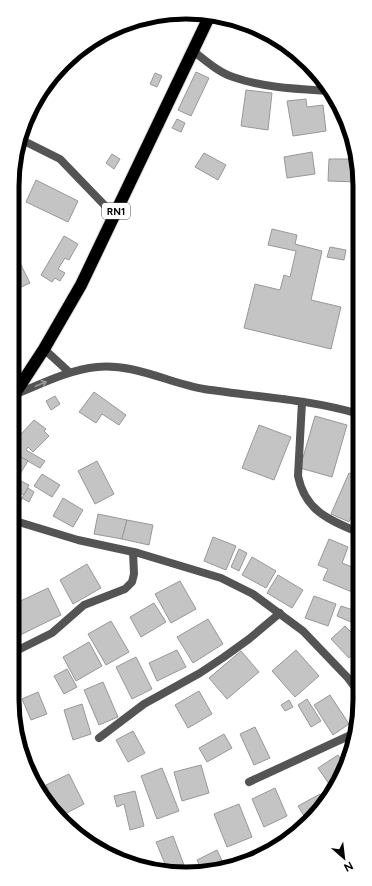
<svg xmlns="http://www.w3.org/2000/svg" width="372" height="886" font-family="Figtree,sans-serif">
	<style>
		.building { fill: #c4c4c4; stroke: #989898 }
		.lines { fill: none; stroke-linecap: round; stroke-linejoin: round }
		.highway-casing { stroke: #dbdbdb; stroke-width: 14 }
		.street { stroke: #545454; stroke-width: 8 }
		.highway { stroke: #000; stroke-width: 12 }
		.oneway { stroke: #989898 }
		.labels { text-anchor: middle; stroke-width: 3; stroke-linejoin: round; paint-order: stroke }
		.shield { fill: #fff; stroke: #4c4c4c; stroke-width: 1 }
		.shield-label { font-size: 10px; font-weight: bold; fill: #000 }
		.rim { fill: none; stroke: #000; stroke-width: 5 }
	</style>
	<rect width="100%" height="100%" fill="#fff"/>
	<!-- building -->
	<g class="building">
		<polygon points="174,12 183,13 178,22 167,16"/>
		<polygon points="302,59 317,71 320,76 314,77 307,72"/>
		<polygon points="196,72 209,78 191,116 178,110"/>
		<polygon points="155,73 162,76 157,87 150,84"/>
		<polygon points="246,90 272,93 268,130 241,126"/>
		<polygon points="306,99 307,107 323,105 326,131 293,136 287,101"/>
		<polygon points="177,119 185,123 181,132 172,128"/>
		<polygon points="312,152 315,174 287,178 284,157"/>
		<polygon points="204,153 226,165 218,180 195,167"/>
		<polygon points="350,153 356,153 358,163 359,182 328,181 329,159 349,159"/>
		<polygon points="112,154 120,159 114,169 106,163"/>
		<polygon points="36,180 78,201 68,222 26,202"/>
		<polygon points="272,229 297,235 295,244 322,251 311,300 341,307 331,349 244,328 255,284 280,290 284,275 290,277 296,251 268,245"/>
		<polygon points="64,236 78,244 69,260 65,258 58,269 65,273 60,281 55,278 52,282 41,275"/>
		<polygon points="12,247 30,283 15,290 12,284"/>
		<polygon points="330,247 346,250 344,260 327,257"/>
		<polygon points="94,392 126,415 119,425 102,414 96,423 79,412"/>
		<polygon points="55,396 60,404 51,410 46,401"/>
		<polygon points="315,416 347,425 332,477 300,468"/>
		<polygon points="34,420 46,429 44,431 49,436 33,452 28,447 26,450 45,461 40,468 12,452 12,444"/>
		<polygon points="259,425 291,437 274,480 242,468"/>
		<polygon points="12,452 28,461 20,474 12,470"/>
		<polygon points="97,461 114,494 95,504 78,471"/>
		<polygon points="349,473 359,477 359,498 349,522 331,514"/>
		<polygon points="42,474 60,485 52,497 34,486"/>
		<polygon points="21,481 29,485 24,495 16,491"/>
		<polygon points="28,488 34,492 29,502 22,498"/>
		<polygon points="13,494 22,498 18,508 12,506"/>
		<polygon points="63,498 83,510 73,527 53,516"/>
		<polygon points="98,514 127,520 122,539 94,534"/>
		<polygon points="127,520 153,525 149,545 122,539"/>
		<polygon points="213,537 236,546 226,570 204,561"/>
		<polygon points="329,539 348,547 342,563 360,570 360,574 352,592 323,580 328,569 318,565"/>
		<polygon points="239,549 247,553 239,571 231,567"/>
		<polygon points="252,557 276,571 266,588 242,575"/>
		<polygon points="87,564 101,588 73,604 60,580"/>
		<polygon points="278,575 303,590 292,608 267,593"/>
		<polygon points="180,581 196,609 171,623 155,594"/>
		<polygon points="48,588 61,615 12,639 12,605"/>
		<polygon points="314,596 336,604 328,626 305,618"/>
		<polygon points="154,603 166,622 141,637 130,617"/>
		<polygon points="341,606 356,611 351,622 337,616"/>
		<polygon points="208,619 223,644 193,663 177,637"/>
		<polygon points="111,621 129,652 106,665 88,634"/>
		<polygon points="345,626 352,633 354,631 360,636 360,647 349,658 331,639"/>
		<polygon points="89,642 102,666 76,681 63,657"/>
		<polygon points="177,650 186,667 157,681 149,663"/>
		<polygon points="296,650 319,676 295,697 272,671"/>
		<polygon points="241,651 259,672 227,699 209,678"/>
		<polygon points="136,657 152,689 132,699 116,667"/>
		<polygon points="67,669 77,687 64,694 54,676"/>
		<polygon points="103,682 118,717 99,725 84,690"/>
		<polygon points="199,691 212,714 188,728 175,705"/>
		<polygon points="38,692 47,714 31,720 22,699"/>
		<polygon points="330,695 349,724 333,735 314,705"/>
		<polygon points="307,699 321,721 311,727 298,705"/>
		<polygon points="289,700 293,707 285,711 281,705"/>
		<polygon points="82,704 91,734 73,740 64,710"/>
		<polygon points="255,727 270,758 254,765 240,734"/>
		<polygon points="133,731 145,753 128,762 116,740"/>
		<polygon points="224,734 232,748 207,762 199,748"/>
		<polygon points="338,755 345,766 340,776 329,784 318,768"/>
		<polygon points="201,765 209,793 182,801 174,772"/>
		<polygon points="162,768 179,811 157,819 141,776"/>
		<polygon points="69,774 84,804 61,816 46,785"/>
		<polygon points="275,788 287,816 264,827 252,799"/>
		<polygon points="135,791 144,826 130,830 124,804 117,807 114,796"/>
		<polygon points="320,794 325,803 307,821 298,806"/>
		<polygon points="239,804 252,837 227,847 214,814"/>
		<polygon points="173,836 184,865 168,871 156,842"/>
		<polygon points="262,847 266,853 250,859 247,855"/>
		<polygon points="217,850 224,865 211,871 202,871 197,860"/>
	</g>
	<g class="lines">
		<!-- highway casing -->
		<g class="highway-casing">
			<polyline id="highway" points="12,398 44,349 81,285 209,17"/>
		</g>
		<!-- street -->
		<g class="street">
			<path d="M192,50C205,60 218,72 233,77C264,88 298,89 330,91"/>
			<polyline points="20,139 60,159 114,215"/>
			<polyline points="44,349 69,372"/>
			<path d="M14,395C41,384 68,370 97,367C133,363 169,383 204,389C256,397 309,399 359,414"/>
			<path d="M302,402L298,476C305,511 329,520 360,533"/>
			<polyline points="12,520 78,540 138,553 221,578 253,594 303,631 348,678 360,694"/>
			<polyline points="12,653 52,633 84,605 125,589 132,582 134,574 133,552"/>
			<polyline points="99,738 144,704 200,673 224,657 249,639 280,613"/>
			<polyline points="249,782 355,733"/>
		</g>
		<!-- highway -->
		<use href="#highway" class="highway"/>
	</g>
	<!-- one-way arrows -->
	<defs><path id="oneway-shaft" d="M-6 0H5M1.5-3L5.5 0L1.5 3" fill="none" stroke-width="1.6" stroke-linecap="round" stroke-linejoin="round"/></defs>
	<use class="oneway" href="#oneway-shaft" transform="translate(41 384) rotate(-23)"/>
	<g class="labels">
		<!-- shield labels -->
		<rect class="shield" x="102" y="203" width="28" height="16" rx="3"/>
		<g class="shield-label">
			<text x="116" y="215">RN1</text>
		</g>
	</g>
	<!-- crop -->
	<path d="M0 0H372V886H0ZM186 19H186A167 167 0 0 1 353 186V700A167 167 0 0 1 186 867H186A167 167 0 0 1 19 700V186A167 167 0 0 1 186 19Z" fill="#fff" fill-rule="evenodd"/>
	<path class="rim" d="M186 19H186A167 167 0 0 1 353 186V700A167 167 0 0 1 186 867H186A167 167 0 0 1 19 700V186A167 167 0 0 1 186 19Z"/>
	<!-- north arrow -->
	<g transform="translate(344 858) rotate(152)" stroke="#ffffff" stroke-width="3" paint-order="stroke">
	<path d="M0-3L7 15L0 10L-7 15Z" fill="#000000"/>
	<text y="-6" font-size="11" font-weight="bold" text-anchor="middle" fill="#000000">N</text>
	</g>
</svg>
